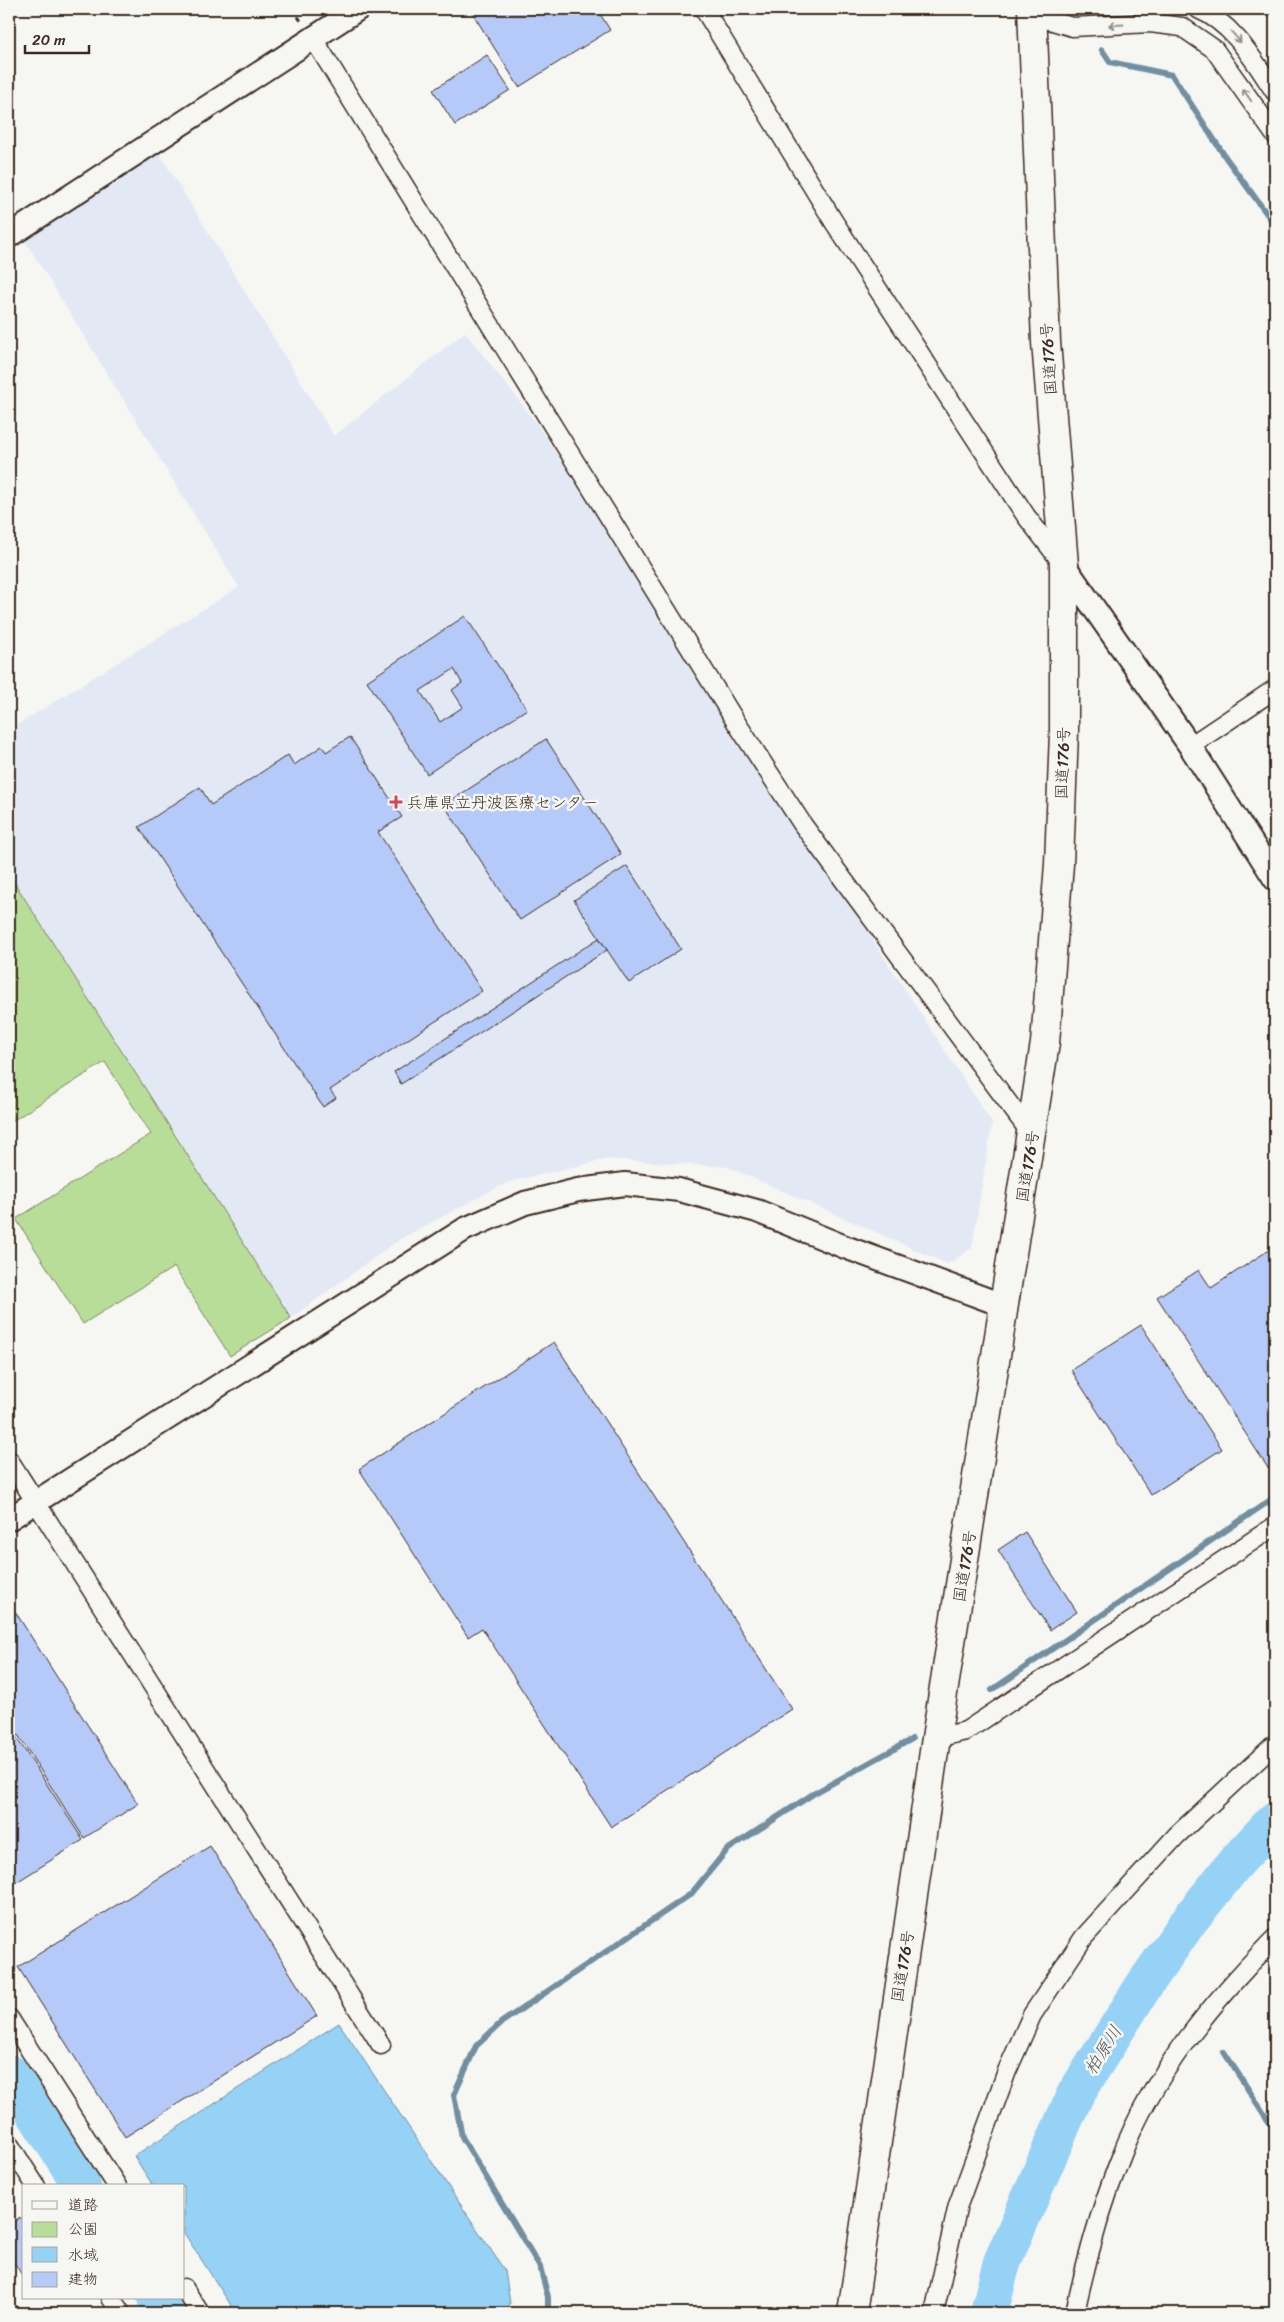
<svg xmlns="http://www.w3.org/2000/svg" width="1284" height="2322" font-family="Sriracha,'Klee One',sans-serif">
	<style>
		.built { fill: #e2e9f4 }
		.green { fill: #b8dd99; stroke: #7a845c }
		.water { fill: #95d2f6; stroke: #718fa0 }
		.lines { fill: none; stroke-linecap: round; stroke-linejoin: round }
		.stream { stroke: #718fa0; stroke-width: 6 }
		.river { stroke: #95d2f6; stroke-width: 38 }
		.building { fill: #b5caf9; stroke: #3b2a1e; fill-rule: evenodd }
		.minor-casing { stroke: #3b2a1e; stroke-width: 21 }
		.tertiary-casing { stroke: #3b2a1e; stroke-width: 26 }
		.trunk-casing { stroke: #3b2a1e; stroke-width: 31 }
		.path { stroke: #3b2a1e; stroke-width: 3; stroke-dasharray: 5 4; stroke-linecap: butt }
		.minor { stroke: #f6f6f2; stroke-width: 18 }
		.tertiary { stroke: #f6f6f2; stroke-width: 22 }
		.trunk { stroke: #f6f6f2; stroke-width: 28 }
		.oneway { stroke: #989088 }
		.poi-dot { fill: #d1495b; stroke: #f6f6f2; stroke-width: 2 }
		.labels { text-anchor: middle; stroke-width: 5; stroke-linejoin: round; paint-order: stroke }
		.street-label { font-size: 16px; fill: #3b2a1e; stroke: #f6f6f2 }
		.poi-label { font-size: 16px; fill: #3b2a1e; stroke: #f6f6f2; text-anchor: start }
		.water-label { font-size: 18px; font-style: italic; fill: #525454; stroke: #f6f6f2 }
	</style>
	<rect width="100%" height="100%" fill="#f6f6f2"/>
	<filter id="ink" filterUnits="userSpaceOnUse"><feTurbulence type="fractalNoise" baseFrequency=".02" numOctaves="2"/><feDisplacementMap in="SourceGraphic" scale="10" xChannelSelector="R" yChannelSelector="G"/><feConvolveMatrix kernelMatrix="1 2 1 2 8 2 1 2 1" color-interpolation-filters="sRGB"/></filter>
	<g filter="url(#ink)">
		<!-- built -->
		<polygon class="built" points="156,148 334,436 465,332 538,425 992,1123 972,1248 948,1264 728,1167 608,1159 508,1182 400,1239 291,1318 9,874 9,730 239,587 21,234"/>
		<!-- green -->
		<polygon class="green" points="9,874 291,1318 230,1356 174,1267 83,1324 16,1219 151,1134 105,1062 9,1123"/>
		<!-- water -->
		<polygon class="water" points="339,2023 505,2271 510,2303 507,2313 236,2313 184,2233 184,2186 153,2186 134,2156"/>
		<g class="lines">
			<!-- stream -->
			<g class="stream">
				<polyline points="1102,50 1110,62 1172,75 1226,158 1275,225"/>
				<polyline points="992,1690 1275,1497"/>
				<polyline points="1224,2052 1275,2131"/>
				<polyline points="548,2313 548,2297 540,2267 462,2137 454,2095 476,2046 502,2022 691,1894 727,1850 813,1794 912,1739"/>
			</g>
			<!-- river -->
			<g class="river">
				<polyline points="9,2073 82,2186"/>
				<polyline points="156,2298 165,2313"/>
				<polyline points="989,2313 1002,2262 1075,2095 1143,1987 1191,1918 1236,1862 1275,1820"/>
			</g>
		</g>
		<!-- building -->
		<g class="building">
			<polygon points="474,9 597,9 610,30 519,87 471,11"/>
			<polygon points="487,55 510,90 455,125 433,90"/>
			<path d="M465,616L527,709L427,774L367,681ZM454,669L462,683L452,690L463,707L440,722L420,691Z"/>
			<polygon points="350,737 402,817 378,832 482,991 330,1090 336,1098 323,1107 139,827 200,787 211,805 288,755 294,765 322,746 326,752"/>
			<polygon points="546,739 621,854 520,920 444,805"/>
			<polygon points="627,866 681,949 629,983 574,900"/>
			<polygon points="599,938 607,950 401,1084 394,1072"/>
			<polygon points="1275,1246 1275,1463 1268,1468 1157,1297 1199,1270 1211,1288"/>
			<polygon points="1141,1325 1222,1449 1151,1495 1071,1370"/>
			<polygon points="554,1342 792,1709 611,1827 482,1628 468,1637 359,1469"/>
			<polygon points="1025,1532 1077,1612 1050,1630 998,1550"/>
			<polygon points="9,1602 138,1804 84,1838 9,1721"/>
			<polygon points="9,1726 83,1840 12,1885 9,1880"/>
			<polygon points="210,1846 317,2016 125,2137 18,1967"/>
			<polygon points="20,2217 24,2223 24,2278 9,2255 9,2225"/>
		</g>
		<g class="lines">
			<!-- minor casing -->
			<g class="minor-casing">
				<g id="minor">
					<polyline points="704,9 834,222 1026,516 1063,564"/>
					<path d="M1198,9C1234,24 1254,61 1275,92"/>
					<polyline points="1033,15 1072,27 1150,23 1182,27 1214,49 1275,135"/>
					<polyline points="313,38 734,719 803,825 1032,1135"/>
					<polyline points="1190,746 1275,689"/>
					<polyline points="9,1460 381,2045"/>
					<polyline points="936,1738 966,1731 1275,1526"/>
					<polyline points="9,2018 117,2186"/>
					<polyline points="9,2144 36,2186"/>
					<polyline points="184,2288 200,2313"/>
					<polyline points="111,2298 121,2313"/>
					<polyline points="934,2313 958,2205 1007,2071 1032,2015 1084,1937 1177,1835 1275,1744"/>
					<path d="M1075,2313C1086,2260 1101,2207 1121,2157C1153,2073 1213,2001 1275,1938"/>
				</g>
			</g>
			<!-- tertiary casing -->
			<g class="tertiary-casing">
				<g id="tertiary">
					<polyline points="9,236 358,9"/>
					<polyline points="1064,565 1190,746 1275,879"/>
					<polyline points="9,1519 465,1229 525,1203 578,1190 625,1184 679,1190 757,1211 845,1247 1005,1306"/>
				</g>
			</g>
			<!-- trunk casing -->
			<g class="trunk-casing">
				<polyline id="trunk" points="852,2313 936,1738 1045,1043 1059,864 1064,732 1064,565 1046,342 1032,9"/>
			</g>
			<!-- path -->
			<polyline class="path" points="293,9 301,21"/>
			<!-- minor -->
			<use href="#minor" class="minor"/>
			<!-- tertiary -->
			<use href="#tertiary" class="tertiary"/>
			<!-- trunk -->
			<use href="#trunk" class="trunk"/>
		</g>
		<!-- one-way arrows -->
		<defs><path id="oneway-shaft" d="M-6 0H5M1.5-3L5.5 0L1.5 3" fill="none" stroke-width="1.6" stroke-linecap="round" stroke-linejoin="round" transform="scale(1.25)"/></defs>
		<g class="oneway">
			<use href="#oneway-shaft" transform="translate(1116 25) rotate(177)"/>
			<use href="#oneway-shaft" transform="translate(1236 37) rotate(49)"/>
			<use href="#oneway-shaft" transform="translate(1247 95) rotate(-125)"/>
		</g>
	</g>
	<!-- markers -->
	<path class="poi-dot" d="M393.5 794.5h5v5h5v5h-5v5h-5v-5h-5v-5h5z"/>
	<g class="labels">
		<!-- street labels -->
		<g class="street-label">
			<text transform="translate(1048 359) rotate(-94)" y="6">国道176号</text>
			<text transform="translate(1062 763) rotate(-88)" y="6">国道176号</text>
			<text transform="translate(1027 1166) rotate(-81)" y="6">国道176号</text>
			<text transform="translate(964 1566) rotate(-81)" y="6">国道176号</text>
			<text transform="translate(902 1966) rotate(-81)" y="6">国道176号</text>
		</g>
		<!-- poi labels -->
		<g class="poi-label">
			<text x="407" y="808">兵庫県立丹波医療センター</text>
		</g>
		<!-- water labels -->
		<g class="water-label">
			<text transform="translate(1103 2050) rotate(-58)" y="6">柏原川</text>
		</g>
	</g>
	<!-- margin -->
	<rect width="1284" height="2322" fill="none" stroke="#f6f6f2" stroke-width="30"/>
	<rect x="15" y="15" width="1254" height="2292" fill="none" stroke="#3b2a1e" stroke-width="2" filter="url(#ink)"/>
	<!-- legend -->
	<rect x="22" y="2184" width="162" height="115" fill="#f6f6f2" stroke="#aba49d"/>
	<rect x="32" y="2201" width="25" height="8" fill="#f6f6f2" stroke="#aba49d"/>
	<text x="68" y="2210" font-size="15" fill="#3b2a1e">道路</text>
	<rect x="32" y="2222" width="25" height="15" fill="#b8dd99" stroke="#aba49d"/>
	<text x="68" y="2234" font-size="15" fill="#3b2a1e">公園</text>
	<rect x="32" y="2247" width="25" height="15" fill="#95d2f6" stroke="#aba49d"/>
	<text x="68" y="2260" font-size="15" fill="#3b2a1e">水域</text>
	<rect x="32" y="2272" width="25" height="15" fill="#b5caf9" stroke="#aba49d"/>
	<text x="68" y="2284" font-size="15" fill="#3b2a1e">建物</text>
	<!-- scale -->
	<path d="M25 45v8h64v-8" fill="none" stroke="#3b2a1e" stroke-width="2.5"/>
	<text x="32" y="45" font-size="15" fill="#3b2a1e" stroke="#f6f6f2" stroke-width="4" paint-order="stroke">20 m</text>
</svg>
